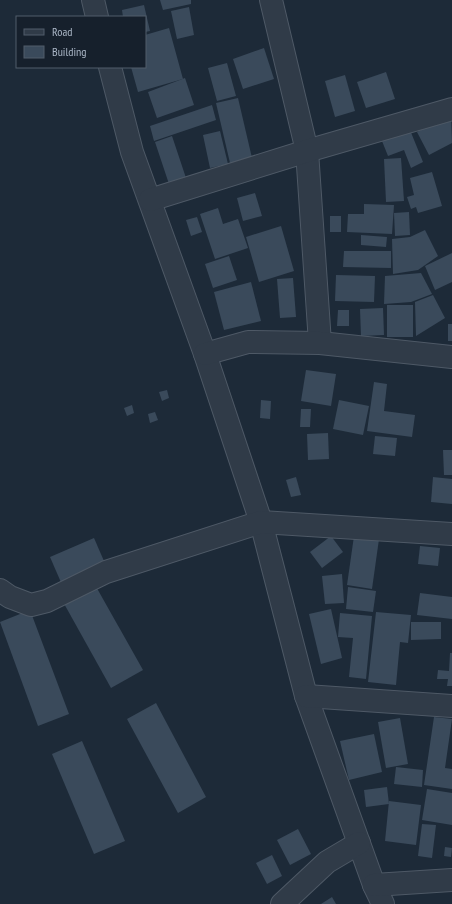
<svg xmlns="http://www.w3.org/2000/svg" width="452" height="904" font-family="'PT Sans Narrow',sans-serif">
	<style>
		.building { fill: #3a4a5b }
		.lines { fill: none; stroke-linecap: round; stroke-linejoin: round }
		.street-casing { stroke: #4e5966; stroke-width: 24 }
		.street { stroke: #303b48; stroke-width: 22 }
	</style>
	<rect width="100%" height="100%" fill="#1d2a38"/>
	<!-- building -->
	<g class="building">
		<polygon points="160,0 191,0 191,4 163,10"/>
		<polygon points="144,5 150,31 145,32 145,17 123,17 122,10"/>
		<polygon points="189,7 194,35 177,39 171,11"/>
		<polygon points="169,28 183,79 138,92 131,67 145,67 145,35"/>
		<polygon points="264,48 274,79 243,89 233,59"/>
		<polygon points="227,63 236,96 217,101 208,68"/>
		<polygon points="386,72 395,99 366,108 357,82"/>
		<polygon points="345,75 355,111 335,117 325,81"/>
		<polygon points="185,78 194,105 157,118 148,92"/>
		<polygon points="238,98 252,158 230,163 216,103"/>
		<polygon points="212,105 216,120 154,141 150,126"/>
		<polygon points="451,114 452,143 429,155 417,132"/>
		<polygon points="410,130 423,162 411,168 404,150 388,156 382,141"/>
		<polygon points="220,131 228,164 210,168 203,135"/>
		<polygon points="172,136 187,181 170,187 155,142"/>
		<polygon points="401,158 404,201 386,202 384,159"/>
		<polygon points="432,172 442,206 418,213 416,207 411,209 407,197 414,195 410,178"/>
		<polygon points="255,193 262,216 243,221 237,198"/>
		<polygon points="364,204 394,205 392,234 347,232 348,214 364,214"/>
		<polygon points="218,208 223,224 238,219 248,248 215,259 200,214"/>
		<polygon points="409,212 410,235 395,236 394,213"/>
		<rect x="330" y="216" width="11" height="16"/>
		<polygon points="197,217 202,232 191,236 186,220"/>
		<polygon points="281,226 294,271 259,282 246,237"/>
		<polygon points="425,230 438,256 418,270 393,274 392,239 410,237"/>
		<polygon points="361,235 387,237 386,247 361,245"/>
		<polygon points="344,251 391,251 391,268 343,267"/>
		<polygon points="452,253 452,282 435,290 425,266"/>
		<polygon points="229,256 237,280 213,288 205,264"/>
		<polygon points="421,273 432,294 411,302 384,304 385,276"/>
		<polygon points="336,275 375,276 374,302 335,301"/>
		<polygon points="293,278 296,317 280,318 277,279"/>
		<polygon points="251,282 261,321 224,330 214,292"/>
		<polygon points="433,295 445,318 416,336 415,302"/>
		<rect x="387" y="305" width="26" height="32"/>
		<polygon points="383,308 384,335 361,336 360,309"/>
		<polygon points="338,310 349,310 349,326 337,326"/>
		<rect x="448" y="324" width="4" height="17"/>
		<polygon points="306,370 336,374 331,406 301,401"/>
		<polygon points="374,382 387,384 384,411 415,415 412,437 367,431"/>
		<polygon points="167,390 169,398 162,401 159,392"/>
		<polygon points="261,400 271,401 270,419 260,418"/>
		<polygon points="339,400 369,406 363,435 333,429"/>
		<polygon points="132,405 134,413 127,416 124,408"/>
		<polygon points="301,409 311,409 310,427 300,427"/>
		<polygon points="155,412 158,420 150,423 148,414"/>
		<polygon points="328,433 329,459 308,460 307,434"/>
		<polygon points="375,436 397,438 395,456 373,454"/>
		<polygon points="443,450 452,450 452,475 444,475"/>
		<polygon points="296,477 301,495 291,497 286,480"/>
		<polygon points="433,477 452,479 452,504 431,502"/>
		<polygon points="331,536 343,552 322,568 310,552"/>
		<polygon points="354,536 379,539 372,589 347,585"/>
		<polygon points="94,538 107,568 63,587 50,557"/>
		<polygon points="420,546 440,548 438,566 418,564"/>
		<polygon points="342,574 344,603 325,604 322,576"/>
		<polygon points="94,583 143,670 111,688 62,600"/>
		<polygon points="348,587 376,591 373,612 346,609"/>
		<polygon points="420,593 452,597 452,619 417,615"/>
		<polygon points="331,609 342,658 321,664 309,614"/>
		<polygon points="30,610 69,714 38,726 0,622"/>
		<polygon points="376,612 411,615 408,643 400,642 396,685 368,682"/>
		<polygon points="340,613 372,616 366,679 349,677 353,638 338,637"/>
		<polygon points="411,622 441,622 441,639 411,640"/>
		<polygon points="450,653 452,653 452,686 447,686 448,679 437,679 438,670 449,671"/>
		<polygon points="156,703 206,797 178,813 127,719"/>
		<polygon points="434,717 452,719 445,768 452,769 452,789 424,785"/>
		<polygon points="400,718 408,764 386,768 378,722"/>
		<polygon points="374,734 382,772 349,780 340,741"/>
		<polygon points="82,741 125,841 94,854 52,754"/>
		<polygon points="396,767 423,770 422,787 394,784"/>
		<polygon points="387,787 389,804 366,807 364,790"/>
		<polygon points="427,789 452,793 452,825 422,820"/>
		<polygon points="389,801 421,805 416,845 385,841"/>
		<polygon points="422,824 436,825 432,858 418,856"/>
		<polygon points="298,829 311,854 290,865 277,840"/>
		<polygon points="445,847 452,848 451,857 444,856"/>
		<polygon points="272,855 282,876 267,884 256,863"/>
		<polygon points="332,897 336,904 321,904"/>
	</g>
	<g class="lines">
		<!-- street casing -->
		<g class="street-casing">
			<g id="street">
				<polyline points="93,0 97,17"/>
				<polyline points="271,0 307,151 320,343"/>
				<polyline points="110,67 132,152 205,354 261,522 306,696 374,885 383,904"/>
				<polyline points="150,200 307,151 452,109"/>
				<polyline points="205,354 248,342 320,343 452,357"/>
				<polyline points="0,590 10,597 31,605 47,601 106,572 261,522 452,534"/>
				<polyline points="306,696 452,706"/>
				<polyline points="374,885 452,880"/>
				<polyline points="282,904 327,862 359,843"/>
			</g>
		</g>
		<!-- street -->
		<use href="#street" class="street"/>
	</g>
	<!-- legend -->
	<rect x="16" y="16" width="130" height="52" fill="#16202c" stroke="#515c6a"/>
	<rect x="24" y="29" width="20" height="6" fill="#303b48" stroke="#515c6a"/>
	<text x="52" y="36" font-size="12" fill="#aab6c6">Road</text>
	<rect x="24" y="46" width="20" height="12" fill="#3a4a5b" stroke="#515c6a"/>
	<text x="52" y="56" font-size="12" fill="#aab6c6">Building</text>
</svg>
